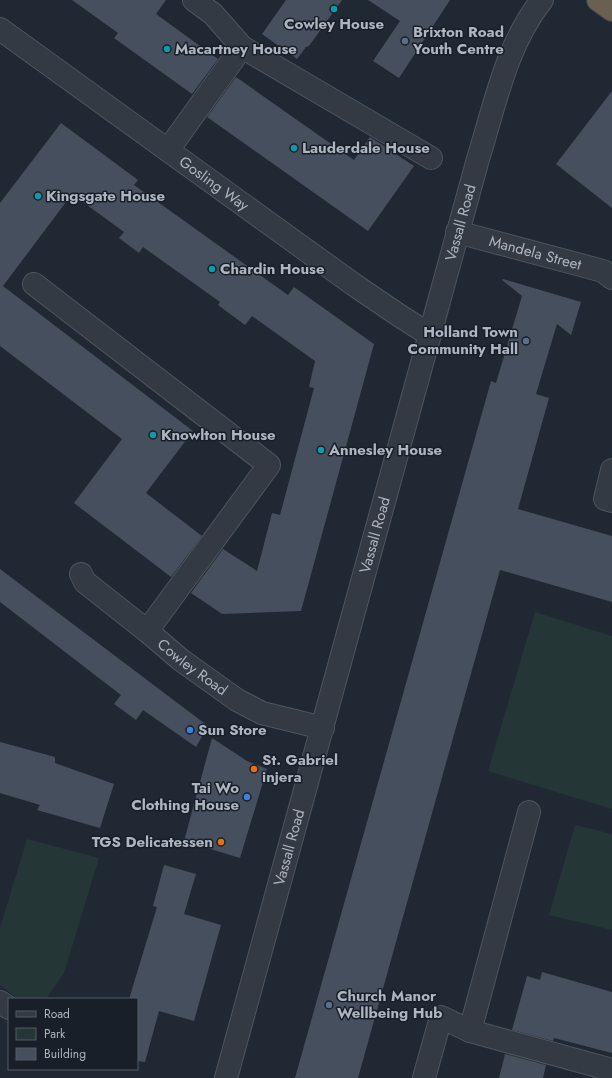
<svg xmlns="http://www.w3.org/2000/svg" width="612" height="1078" font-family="Jost,sans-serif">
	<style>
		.green { fill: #253636 }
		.building { fill: #464f5d }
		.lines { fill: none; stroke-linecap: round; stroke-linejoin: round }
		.minor-casing { stroke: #4e555f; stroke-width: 24 }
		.highway-casing { stroke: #3e454f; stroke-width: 24 }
		.minor { stroke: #333a44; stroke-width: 22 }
		.highway { stroke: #6a6051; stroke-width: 22 }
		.culture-dot { fill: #0f9aa8; stroke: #191f29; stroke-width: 1.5 }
		.service-dot { fill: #5c6f8a; stroke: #191f29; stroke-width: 1.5 }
		.shop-dot { fill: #3f7fe0; stroke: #191f29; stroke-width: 1.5 }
		.food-dot { fill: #e8710a; stroke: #191f29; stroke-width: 1.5 }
		.labels { text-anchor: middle; stroke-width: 3; stroke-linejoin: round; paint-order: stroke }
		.poi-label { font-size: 15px; font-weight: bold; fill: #adb5c1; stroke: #191f29; text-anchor: start }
		.street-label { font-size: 15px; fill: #adb5c1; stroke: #191f29 }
	</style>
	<rect width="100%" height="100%" fill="#202833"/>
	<!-- green -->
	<g class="green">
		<polygon points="535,612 612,636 612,809 488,771"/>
		<polygon points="575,825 612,834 612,930 549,915"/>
		<polygon points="27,839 99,858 64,973 46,999 18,999 0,985 0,928"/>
	</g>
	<!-- building -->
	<g class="building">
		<polygon points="72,0 166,0 156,14 218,59 192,94 114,38 118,33"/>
		<polygon points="286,0 342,0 309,46 306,47 297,59 262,34"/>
		<polygon points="368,0 450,0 399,78 373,61 400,21"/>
		<polygon points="236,77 354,160 370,137 414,166 368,231 207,117"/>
		<polygon points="612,91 612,208 556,164"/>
		<polygon points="61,123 138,180 134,185 288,295 294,287 374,344 301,611 222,614 191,593 223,549 257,571 272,513 280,515 314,388 309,387 315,361 252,316 245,325 218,305 220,302 143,247 139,253 119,238 124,232 72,194 3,286 193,431 146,493 202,536 171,577 74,503 122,439 0,346 0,203"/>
		<polygon points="503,279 581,302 571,335 557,324 536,394 549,398 518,509 612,536 612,602 500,570 358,1078 295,1078 491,381 496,383 522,296 502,280"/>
		<polygon points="0,569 208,726 196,747 143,710 136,720 114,704 121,695 0,602"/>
		<polygon points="212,738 247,761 267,769 240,858 184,841"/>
		<polygon points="0,742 55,757 55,763 114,784 100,828 37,810 40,805 0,793"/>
		<polygon points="164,865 196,874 184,914 221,925 194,1021 159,1011 145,1062 137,1061 137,999 129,999 157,907 153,906"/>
		<polygon points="542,972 612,992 612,1053 554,1038 553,1041 512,1030 527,976 540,980"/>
		<polygon points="505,1054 546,1065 543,1078 499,1078"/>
	</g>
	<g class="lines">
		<!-- minor casing -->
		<g class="minor-casing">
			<g id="minor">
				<polyline points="194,0 213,14 242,47 431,158"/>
				<path id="s1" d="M0,29L353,284L400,316L430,335"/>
				<polyline points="168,150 242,47"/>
				<path id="s2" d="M457,232L603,271L612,278"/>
				<polyline points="34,284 269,465 147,631"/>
				<polyline points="612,470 605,499 612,501"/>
				<path id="s3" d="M81,574L85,582L147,631L181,660L237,700L262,713L323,728"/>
				<polyline points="0,1002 9,1008"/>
				<polyline points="470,1031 612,1070"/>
				<path id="s4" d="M226,1078L478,159C495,105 506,45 542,0"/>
				<polyline points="424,1078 441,1017 470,1031 529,812"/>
			</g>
		</g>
		<!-- highway casing -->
		<g class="highway-casing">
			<polyline id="highway" points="598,0 612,10"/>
		</g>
		<!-- minor -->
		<use href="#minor" class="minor"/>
		<!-- highway -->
		<use href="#highway" class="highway"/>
	</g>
	<!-- markers -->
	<g class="culture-dot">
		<circle cx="334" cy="9" r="4"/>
		<circle cx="167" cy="49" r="4"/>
		<circle cx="294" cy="148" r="4"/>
		<circle cx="38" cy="196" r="4"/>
		<circle cx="212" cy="269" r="4"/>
		<circle cx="153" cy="435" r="4"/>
		<circle cx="321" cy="450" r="4"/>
	</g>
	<g class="service-dot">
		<circle cx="405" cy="41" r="4"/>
		<circle cx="526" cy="341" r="4"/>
		<circle cx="329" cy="1005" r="4"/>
	</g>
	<g class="shop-dot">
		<circle cx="190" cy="730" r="4"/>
		<circle cx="247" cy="797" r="4"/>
	</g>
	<g class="food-dot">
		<circle cx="254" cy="769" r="4"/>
		<circle cx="221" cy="842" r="4"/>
	</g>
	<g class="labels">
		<!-- poi labels -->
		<g class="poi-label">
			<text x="334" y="29" text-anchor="middle">Cowley House</text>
			<text x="413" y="37">Brixton Road<tspan x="413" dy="17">Youth Centre</tspan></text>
			<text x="175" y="54">Macartney House</text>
			<text x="302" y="153">Lauderdale House</text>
			<text x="46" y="201">Kingsgate House</text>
			<text x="220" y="274">Chardin House</text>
			<text x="518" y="337" text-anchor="end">Holland Town<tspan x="518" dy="17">Community Hall</tspan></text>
			<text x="161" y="440">Knowlton House</text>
			<text x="329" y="455">Annesley House</text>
			<text x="198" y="735">Sun Store</text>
			<text x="262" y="765">St. Gabriel<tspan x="262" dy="17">injera</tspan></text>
			<text x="239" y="793" text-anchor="end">Tai Wo<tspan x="239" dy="17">Clothing House</tspan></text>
			<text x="213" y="847" text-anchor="end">TGS Delicatessen</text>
			<text x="337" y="1001">Church Manor<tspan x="337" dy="17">Wellbeing Hub</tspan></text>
		</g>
		<!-- street labels -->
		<g class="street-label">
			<text dy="5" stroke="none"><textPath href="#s1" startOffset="264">Gosling Way</textPath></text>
			<text dy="5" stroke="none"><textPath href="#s4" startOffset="887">Vassall Road</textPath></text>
			<text dy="5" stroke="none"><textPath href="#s2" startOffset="81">Mandela Street</textPath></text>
			<text dy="5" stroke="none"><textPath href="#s4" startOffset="563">Vassall Road</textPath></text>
			<text dy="5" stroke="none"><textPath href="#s3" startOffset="146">Cowley Road</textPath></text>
			<text dy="5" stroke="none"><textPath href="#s4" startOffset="239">Vassall Road</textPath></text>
		</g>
	</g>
	<!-- legend -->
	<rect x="8" y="998" width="130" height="72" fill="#191f29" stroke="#545b66"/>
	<rect x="16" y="1011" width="20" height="6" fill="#333a44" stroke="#545b66"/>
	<text x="44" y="1018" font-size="12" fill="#adb5c1">Road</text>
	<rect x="16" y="1028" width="20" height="12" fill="#253636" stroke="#545b66"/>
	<text x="44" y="1038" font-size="12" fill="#adb5c1">Park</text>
	<rect x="16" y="1048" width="20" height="12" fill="#464f5d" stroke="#545b66"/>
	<text x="44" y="1058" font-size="12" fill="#adb5c1">Building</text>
</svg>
